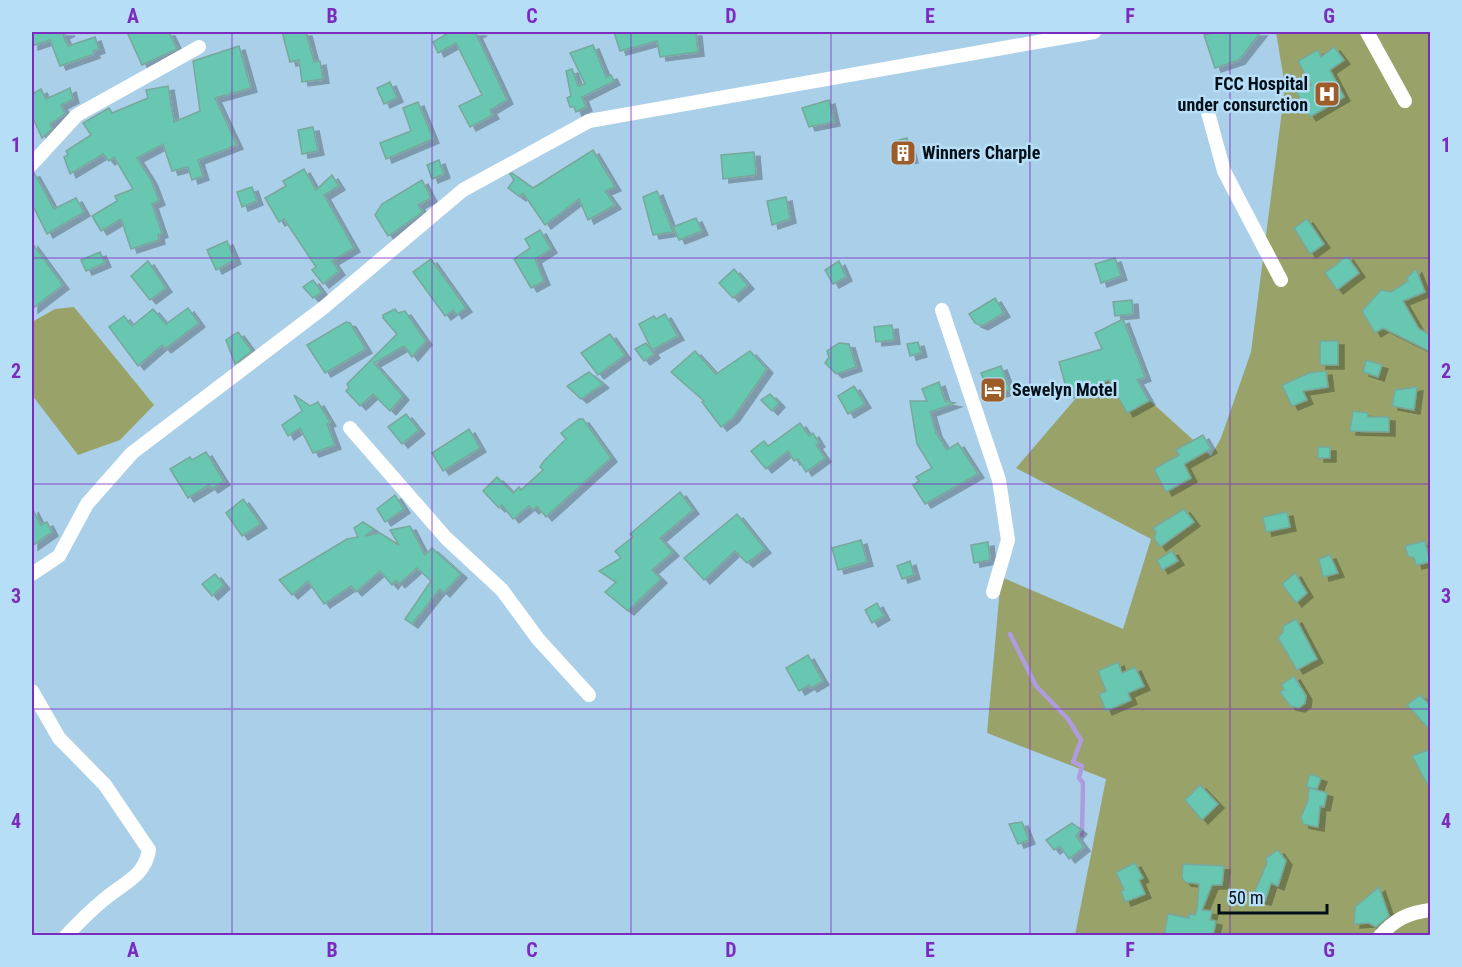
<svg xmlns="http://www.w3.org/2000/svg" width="1462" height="967" font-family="'Roboto Condensed',sans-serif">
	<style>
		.green { fill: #99a369 }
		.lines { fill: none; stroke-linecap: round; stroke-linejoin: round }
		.stream { stroke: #ae9cdf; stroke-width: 4.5 }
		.building { fill: #68c7b1; stroke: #78a79b; stroke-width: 1.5; filter: url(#shadow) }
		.street { stroke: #fff; stroke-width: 14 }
		.grid { fill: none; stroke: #7b2cbf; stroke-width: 1.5; stroke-opacity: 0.55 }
		.labels { text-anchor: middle; stroke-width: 5; stroke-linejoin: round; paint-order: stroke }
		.poi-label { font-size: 18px; font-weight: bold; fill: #030f18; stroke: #b6def7; text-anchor: start }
		.neatline { fill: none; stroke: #7b2cbf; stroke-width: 2 }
		.grid-label { font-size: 20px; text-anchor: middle; font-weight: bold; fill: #7b2cbf }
	</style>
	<defs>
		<filter id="shadow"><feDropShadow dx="6" dy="4" stdDeviation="0" flood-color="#0004"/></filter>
	</defs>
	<rect width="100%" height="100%" fill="#aad0e9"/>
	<!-- green -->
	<g class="green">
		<polygon points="1276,32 1430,32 1430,935 1075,935 1106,779 987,733 1001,577 1123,629 1151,539 1016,468 1107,362 1211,456 1221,438 1251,352 1285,87"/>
		<polygon points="74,307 154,405 120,440 78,455 32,395 32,322 55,309"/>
	</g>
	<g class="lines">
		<!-- stream -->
		<polyline class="stream" points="1010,634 1036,686 1068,719 1081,740 1073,762 1082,766 1079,778 1083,783 1082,835"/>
	</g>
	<!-- building -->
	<g class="building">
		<polygon points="32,32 69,32 63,35 68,46 95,37 99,49 93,51 94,54 60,66 50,40 32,46"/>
		<polygon points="127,32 169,32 177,49 142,65"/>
		<polygon points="282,32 306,32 314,62 320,61 323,79 302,82 299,60 290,62"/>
		<polygon points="450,32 481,32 476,34 507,100 490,110 493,115 470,127 459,106 482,95 456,43 438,53 433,42"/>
		<polygon points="614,32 696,32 698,52 660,57 657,41 620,51"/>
		<polygon points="1216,32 1261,32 1239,60 1215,68 1204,35"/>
		<polygon points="593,45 606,77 611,75 614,81 582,97 586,107 576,112 574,107 570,107 567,98 571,96 566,71 572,69 578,86 585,84 570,53"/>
		<polygon points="239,46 251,88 215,98 237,145 198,160 203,176 192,180 188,167 172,171 163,144 137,158 151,180 159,201 152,204 162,233 158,235 159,240 131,249 121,219 101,231 92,216 117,201 115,196 133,189 114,157 109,161 103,154 70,174 64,157 68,155 66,151 91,135 83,123 109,108 112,113 148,98 146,90 168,86 174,122 200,111 193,61"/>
		<polygon points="1334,47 1344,60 1330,70 1344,97 1310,117 1297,93 1311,85 1298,61 1318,50 1321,57"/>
		<polygon points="390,82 397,98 384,104 377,88"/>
		<polygon points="70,88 73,99 61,105 65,114 50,124 52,129 42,138 32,116 32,94 41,89 46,99"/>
		<polygon points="829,100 834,122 809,127 802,108"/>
		<polygon points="418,102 433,139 386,159 380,143 411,131 403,108"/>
		<polygon points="313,127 318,151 302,154 298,130"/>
		<polygon points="907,138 912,159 901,161 895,141"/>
		<polygon points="593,150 615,187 605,191 615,205 588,220 579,199 545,225 523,193 520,197 508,188 514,180 510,174 512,173 533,188"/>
		<polygon points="754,152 756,175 723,179 721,155"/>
		<polygon points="439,160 444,174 432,179 427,165"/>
		<polygon points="304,169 316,190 332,175 339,186 324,195 354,248 332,261 339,271 323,284 312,270 316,267 284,219 279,222 265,198 286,186 283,181"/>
		<polygon points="32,173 34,173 54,209 76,198 84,212 47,234 32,204"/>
		<polygon points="422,180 431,198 418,205 423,212 388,236 375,215 382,204"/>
		<polygon points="252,187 257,201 242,207 237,192"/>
		<polygon points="657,191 673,232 653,235 643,197"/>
		<polygon points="786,197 790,219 772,225 767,201"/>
		<polygon points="696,218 702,231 679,240 673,227"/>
		<polygon points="1307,219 1324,244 1310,254 1294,228"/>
		<polygon points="540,230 551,249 535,259 544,281 531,288 514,259 530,248 525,239"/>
		<polygon points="227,241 235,260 216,270 207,250"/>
		<polygon points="32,243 63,285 32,309"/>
		<polygon points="100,252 105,263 86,271 81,260"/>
		<polygon points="1347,256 1359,273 1337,290 1325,273"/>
		<polygon points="1115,258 1121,276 1101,283 1095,264"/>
		<polygon points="431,259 466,308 456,315 453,310 445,316 413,272"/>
		<polygon points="148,261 166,288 150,300 131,276"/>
		<polygon points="839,261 846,277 833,284 825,270"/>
		<polygon points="734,269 748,285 733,298 719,283"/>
		<polygon points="1416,269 1425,292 1403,301 1419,329 1431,335 1431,352 1383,328 1375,333 1362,311 1381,290 1391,292 1408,281 1407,278"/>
		<polygon points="313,280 322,292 313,298 303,287"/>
		<polygon points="995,298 1004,313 982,326 975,323 969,314"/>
		<polygon points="1132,300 1133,314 1115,316 1113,302"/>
		<polygon points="188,308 199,323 165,349 162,345 138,366 109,327 124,316 132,326 153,309 166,324"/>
		<polygon points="395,309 398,313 405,311 426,341 412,357 404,346 374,363 403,396 390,411 373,394 360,406 346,391 349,388 347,384 397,334 383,318 383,315"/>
		<polygon points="665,314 678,336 652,350 639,324 654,316 656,319"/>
		<polygon points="1123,319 1145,377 1137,380 1149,401 1127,413 1109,380 1068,394 1059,362 1102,349 1095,333"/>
		<polygon points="346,322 350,323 366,349 325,373 307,345"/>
		<polygon points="892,325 894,340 876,342 874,327"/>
		<polygon points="238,332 252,351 235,364 226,340"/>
		<polygon points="610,334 625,355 598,375 581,353"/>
		<rect x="1320" y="341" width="18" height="24"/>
		<polygon points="918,342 921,353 910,356 907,344"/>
		<polygon points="646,343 654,354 644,361 635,349"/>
		<polygon points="839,343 849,344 856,367 836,374 825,363 829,357 827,351"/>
		<polygon points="695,351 716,374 750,351 767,369 733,418 721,427 702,402 704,401 671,372"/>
		<polygon points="1366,360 1382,365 1378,377 1363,372"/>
		<polygon points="1001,366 1010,390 990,396 981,373"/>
		<polygon points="1326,371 1328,387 1303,391 1307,400 1292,406 1282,385 1309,373"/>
		<polygon points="589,372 603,384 581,399 567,386"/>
		<polygon points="939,382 945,401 955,403 930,412 936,433 947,450 958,443 978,474 925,504 913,485 919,481 916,477 932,468 917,444 910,401 927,401 922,389"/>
		<polygon points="854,386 865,404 848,414 838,396"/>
		<polygon points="1417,387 1414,410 1392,406 1395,390"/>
		<polygon points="770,394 779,403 772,411 761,400"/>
		<polygon points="294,395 310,406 318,402 330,422 327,424 335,445 313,453 300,428 288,436 282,425 302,411"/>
		<polygon points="1353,411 1368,413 1368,417 1389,417 1389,432 1350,431"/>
		<polygon points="406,414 419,430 402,444 388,427"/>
		<polygon points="579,419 583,419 611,458 546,517 537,506 533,510 529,506 513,519 502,505 499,508 483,491 497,477 513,493 519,487 521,490 543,470 540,467 544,461 566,439 561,433"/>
		<polygon points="800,423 809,436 813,433 819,443 816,445 825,458 806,472 798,459 794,461 788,451 766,469 751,451 764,441 768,446"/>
		<polygon points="469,429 480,448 443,471 432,453"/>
		<polygon points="1203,435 1211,449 1184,464 1191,478 1166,492 1154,469 1179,455 1176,450"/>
		<rect x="1318" y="447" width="12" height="11"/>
		<polygon points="206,452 224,481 212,489 209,485 188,498 170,469 190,457 192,460"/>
		<polygon points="680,492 693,510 660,538 673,552 652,570 661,579 628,611 605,592 616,582 599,571 621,558 615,551 633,537 630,534"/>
		<polygon points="395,495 404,509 385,522 377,509"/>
		<polygon points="243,499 261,524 242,536 226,513"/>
		<polygon points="32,508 41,525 47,522 52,532 32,546"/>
		<polygon points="1184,509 1194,522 1160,547 1154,538 1156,532 1153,528"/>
		<polygon points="1287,512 1290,527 1266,532 1263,517"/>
		<polygon points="737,514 765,549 747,563 735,551 704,580 684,558"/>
		<polygon points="363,522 374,529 365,536 380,533 399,545 390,530 410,526 425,555 432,548 461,574 444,593 440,589 412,624 405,619 431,581 417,568 399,584 396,580 392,585 380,571 356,592 351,586 324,604 308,581 292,595 279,580 347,539 358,537 354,528"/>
		<polygon points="861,540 867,562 838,570 832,548"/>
		<polygon points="1425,541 1430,562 1416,565 1414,558 1408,556 1405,546"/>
		<polygon points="988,542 990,560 974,563 971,545"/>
		<polygon points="1172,551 1178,561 1162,570 1157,560"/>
		<polygon points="1330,555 1338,573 1323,577 1319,559"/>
		<polygon points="910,561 914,575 902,579 897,566"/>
		<polygon points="1295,573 1307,593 1296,603 1282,584"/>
		<polygon points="215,574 224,585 212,596 202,584"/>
		<polygon points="877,603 884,616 872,623 865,610"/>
		<polygon points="1296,619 1317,659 1297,670 1278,638 1283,632 1283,626"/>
		<polygon points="808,655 823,681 811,688 809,685 799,691 786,668"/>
		<polygon points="1118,662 1122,673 1135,667 1144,686 1128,693 1131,700 1106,711 1099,694 1106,691 1098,671"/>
		<polygon points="1294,676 1306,696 1305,703 1299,708 1290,706 1280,692 1284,689 1281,685"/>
		<polygon points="1420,695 1431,706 1431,731 1407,705"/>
		<polygon points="1431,749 1431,791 1412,756"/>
		<polygon points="1310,774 1321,778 1317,789 1310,788 1327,793 1324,807 1320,806 1318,827 1303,824 1301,817 1308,800 1309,787 1306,787"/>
		<polygon points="1200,785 1218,804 1202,820 1185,800"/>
		<polygon points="1022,822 1029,840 1018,844 1009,824"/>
		<polygon points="1072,823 1081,830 1076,836 1084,847 1069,859 1060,846 1054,850 1046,840"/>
		<polygon points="1278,850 1286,861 1278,886 1271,883 1265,901 1252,898 1267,863 1266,858"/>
		<polygon points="1135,863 1143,878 1139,880 1145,894 1125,902 1121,891 1124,890 1116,872"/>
		<polygon points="1183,864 1224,866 1222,885 1212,885 1202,910 1212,911 1210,920 1216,921 1213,936 1164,936 1168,914 1189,918 1189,914 1195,915 1197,909 1199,884 1185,882 1182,878"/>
		<polygon points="1379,887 1389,916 1376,927 1369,923 1354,924 1355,907"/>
	</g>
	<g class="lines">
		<!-- street -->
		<g class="street">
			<polyline points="1367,32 1405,101"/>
			<polyline points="1207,109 1224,171 1281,280"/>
			<polyline points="32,164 77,115 199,47"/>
			<polyline points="942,310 999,480 1008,540 993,592"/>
			<polyline points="350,428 446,538 502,590 538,639 589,695"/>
			<polyline points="32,574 59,556 87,504 132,453 323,308 463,190 589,121 1094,32"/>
			<path d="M32,691L59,738L105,785L149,850C145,874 128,881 111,894C95,906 80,921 66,936"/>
			<path d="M1380,936C1395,919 1408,913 1430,910"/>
		</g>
	</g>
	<!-- grid -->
	<path class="grid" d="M232,32V936M432,32V936M631,32V936M831,32V936M1030,32V936M1230,32V936M32,258H1430M32,484H1430M32,709H1430"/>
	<!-- icons -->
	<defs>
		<g id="hospital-square" transform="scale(1.35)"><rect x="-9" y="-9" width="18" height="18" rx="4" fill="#9e5d28" stroke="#b6def7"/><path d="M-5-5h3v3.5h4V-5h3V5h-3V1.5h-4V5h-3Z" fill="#fff"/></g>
		<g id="building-square" transform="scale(1.35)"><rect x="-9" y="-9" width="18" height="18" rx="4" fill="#9e5d28" stroke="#b6def7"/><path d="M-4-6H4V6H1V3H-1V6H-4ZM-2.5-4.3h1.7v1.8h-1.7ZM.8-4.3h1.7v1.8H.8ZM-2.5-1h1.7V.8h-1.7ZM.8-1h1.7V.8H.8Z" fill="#fff"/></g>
		<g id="hotel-square" transform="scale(1.35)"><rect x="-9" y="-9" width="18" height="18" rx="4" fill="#9e5d28" stroke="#b6def7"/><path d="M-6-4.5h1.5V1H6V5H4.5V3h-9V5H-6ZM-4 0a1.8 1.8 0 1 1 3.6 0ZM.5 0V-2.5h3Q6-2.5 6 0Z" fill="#fff"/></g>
	</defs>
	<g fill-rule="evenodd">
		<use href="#hospital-square" x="1327" y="94"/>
		<use href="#building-square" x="903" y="153"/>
		<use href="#hotel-square" x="993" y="390"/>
	</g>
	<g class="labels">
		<!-- poi labels -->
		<g class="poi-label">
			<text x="1308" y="90" text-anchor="end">FCC Hospital<tspan x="1308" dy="21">under consurction</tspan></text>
			<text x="922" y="159">Winners Charple</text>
			<text x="1012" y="396">Sewelyn Motel</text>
		</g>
	</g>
	<!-- border -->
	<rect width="1462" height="967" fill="none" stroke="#b6def7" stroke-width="66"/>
	<!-- scale -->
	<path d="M1219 904v9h108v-9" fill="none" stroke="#030f18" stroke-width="3"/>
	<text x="1228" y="904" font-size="18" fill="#030f18" stroke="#b6def7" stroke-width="4.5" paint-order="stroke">50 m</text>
	<rect x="33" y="33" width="1396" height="901" class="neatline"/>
	<g class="grid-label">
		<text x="133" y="23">A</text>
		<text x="332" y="23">B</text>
		<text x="532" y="23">C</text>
		<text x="731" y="23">D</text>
		<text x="930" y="23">E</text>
		<text x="1130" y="23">F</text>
		<text x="1329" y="23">G</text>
		<text x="16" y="152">1</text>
		<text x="1446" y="152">1</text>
		<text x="16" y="378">2</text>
		<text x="1446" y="378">2</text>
		<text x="16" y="603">3</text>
		<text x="1446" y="603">3</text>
		<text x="16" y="828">4</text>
		<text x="1446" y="828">4</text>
		<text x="133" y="957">A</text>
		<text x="332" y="957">B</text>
		<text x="532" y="957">C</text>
		<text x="731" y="957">D</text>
		<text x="930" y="957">E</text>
		<text x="1130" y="957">F</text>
		<text x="1329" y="957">G</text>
	</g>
</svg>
